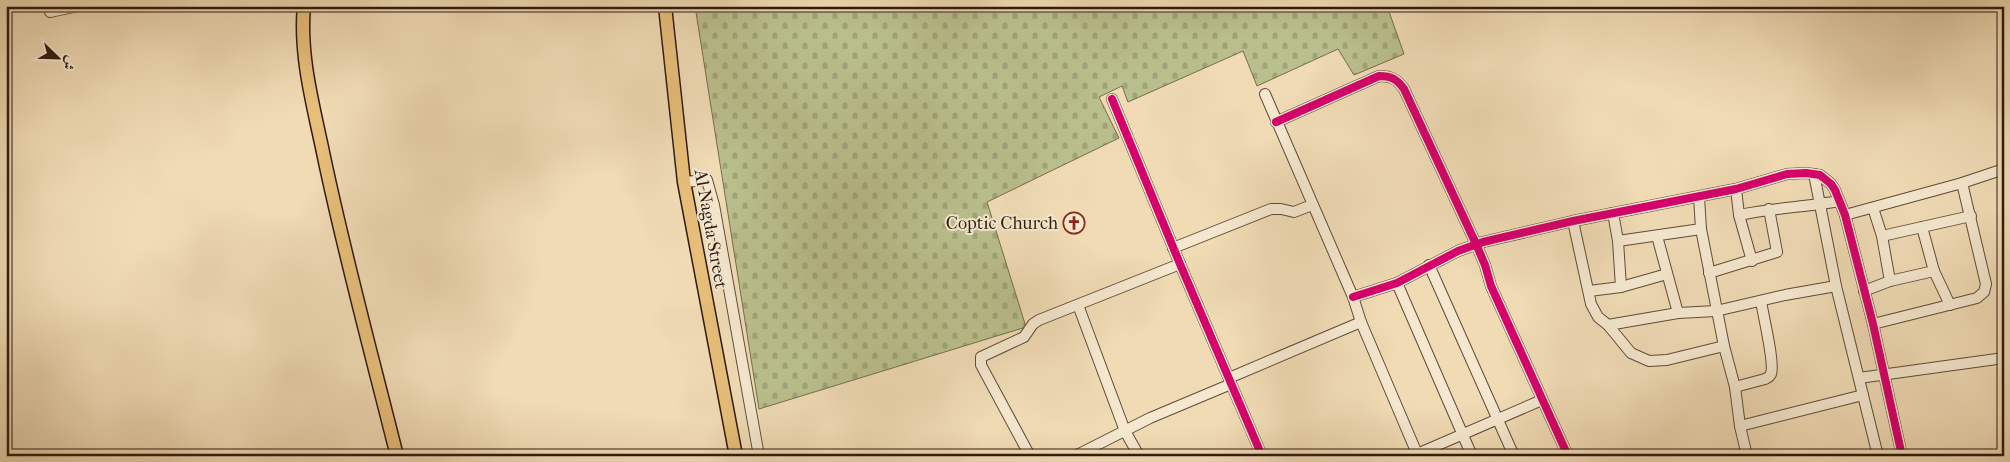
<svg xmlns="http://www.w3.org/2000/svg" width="2010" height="462" font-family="'IM FELL French Canon',Amiri,serif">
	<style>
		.cemetery { fill: url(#cemetery-stones); stroke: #746e4e }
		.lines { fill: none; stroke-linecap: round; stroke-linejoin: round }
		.minor-casing { stroke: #5f4b39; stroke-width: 12 }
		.major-casing { stroke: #2f1b10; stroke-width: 15 }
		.minor { stroke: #f5e8cf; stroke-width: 10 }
		.major { stroke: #e8be7a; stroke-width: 12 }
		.cycleway-casing { stroke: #f5e8cf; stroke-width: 11 }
		.cycleway { stroke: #d6006c; stroke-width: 8 }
		.labels { text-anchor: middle; stroke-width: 4; stroke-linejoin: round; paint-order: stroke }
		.poi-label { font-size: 18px; fill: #2f1b10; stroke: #f5e8cf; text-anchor: end }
		.street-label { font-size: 18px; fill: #2f1b10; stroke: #f5e8cf }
	</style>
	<defs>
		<pattern id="cemetery-stones" width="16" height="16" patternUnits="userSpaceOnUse" patternTransform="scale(1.25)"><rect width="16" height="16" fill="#bac08d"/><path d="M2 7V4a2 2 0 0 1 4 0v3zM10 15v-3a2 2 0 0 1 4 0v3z" fill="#a0a479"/></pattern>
	</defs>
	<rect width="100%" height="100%" fill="#f0dbb5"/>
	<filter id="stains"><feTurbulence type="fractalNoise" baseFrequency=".004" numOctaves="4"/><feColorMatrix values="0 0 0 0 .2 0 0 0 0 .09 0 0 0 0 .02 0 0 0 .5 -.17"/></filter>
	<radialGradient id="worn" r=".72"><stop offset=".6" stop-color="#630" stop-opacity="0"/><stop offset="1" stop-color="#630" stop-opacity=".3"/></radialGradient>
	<!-- cemetery -->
	<polygon class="cemetery" points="695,6 1387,6 1404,54 1354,75 1338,49 1257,86 1243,51 1128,102 1122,86 1099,97 1119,138 987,202 1026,327 759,409"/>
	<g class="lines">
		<!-- minor casing -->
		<g class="minor-casing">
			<g id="minor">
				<polyline points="50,12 78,6"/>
				<polyline points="1265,94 1353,297 1361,322 1418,456"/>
				<polyline points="1112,99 1180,264 1262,456"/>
				<path d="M1276,122L1379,76C1391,76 1397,79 1404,89L1476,244L1485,265L1491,286L1568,456"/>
				<polyline points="1814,174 1836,286 1878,456"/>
				<polyline points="684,182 707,180 714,205 759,456"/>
				<polyline points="1736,189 1739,215 1752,261"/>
				<polyline points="1699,197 1701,229 1724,346 1735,387 1740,426 1747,456"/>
				<polyline points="1873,208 1882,236 1890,281"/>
				<polyline points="1613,213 1618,241 1621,287"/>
				<path d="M1739,215C1772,208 1806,207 1839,201"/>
				<polyline points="1845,215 1962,183 2004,169"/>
				<polyline points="1573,221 1591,304 1598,317 1608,325 1631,353 1649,361 1667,360 1724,346"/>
				<polyline points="1922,227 1934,271 1950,305"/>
				<polyline points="1657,236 1678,313"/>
				<polyline points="1882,236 1971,216"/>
				<polyline points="1618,241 1701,229"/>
				<polyline points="1173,248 1271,209 1281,209 1294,212 1312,205"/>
				<polyline points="1429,265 1514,456"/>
				<polyline points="1709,273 1777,252 1769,209"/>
				<polyline points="1397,283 1472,456"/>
				<polyline points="1589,291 1621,287 1667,274"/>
				<polyline points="1864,291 1890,281 1934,271"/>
				<polyline points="1353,297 1397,283 1458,251 1483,242 1573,221 1736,189 1787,174 1806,173 1820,175 1831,184 1835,190 1845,215 1873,324 1902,456"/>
				<polyline points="1078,305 1125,431 1139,456"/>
				<polyline points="1873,324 1977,298 1984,292 1986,284 1962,183"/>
				<polyline points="1608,325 1678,313 1716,311 1785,295 1836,286"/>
				<polyline points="1229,378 1361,322"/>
				<polyline points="1859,378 2004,358"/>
				<path d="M1735,387L1765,379C1768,377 1769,378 1771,374C1775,363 1763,315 1761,301"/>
				<polyline points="1740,426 1863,395"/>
				<polyline points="1417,454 1542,400"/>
				<polyline points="1030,456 981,365 981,357 1024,337 1033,324 1039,320 1180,264"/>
				<polyline points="1075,456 1150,418 1231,384"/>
			</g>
		</g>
		<!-- major casing -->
		<g class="major-casing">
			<g id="major">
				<path d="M304,6C299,56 314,108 324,157C345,257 372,356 397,456"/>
				<polyline points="665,6 684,182 736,456"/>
			</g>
		</g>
		<!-- minor -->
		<use href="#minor" class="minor"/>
		<!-- major -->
		<use href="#major" class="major"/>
		<!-- cycleway casing -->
		<g class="cycleway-casing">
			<g id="cycleway">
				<polyline points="1112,99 1180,264 1262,456"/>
				<path d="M1276,122L1379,76C1391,76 1397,79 1404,89L1476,244L1485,265L1491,286L1568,456"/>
				<polyline points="1353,297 1397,283 1458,251 1483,242 1573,221 1736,189 1787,174 1806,173 1820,175 1831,184 1835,190 1845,215 1873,324 1902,456"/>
			</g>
		</g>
		<!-- cycleway -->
		<use href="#cycleway" class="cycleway"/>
	</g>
	<!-- icons -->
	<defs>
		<g id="church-ring" transform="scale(1.125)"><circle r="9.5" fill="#f5e8cf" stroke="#8f2418" stroke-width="1.5"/><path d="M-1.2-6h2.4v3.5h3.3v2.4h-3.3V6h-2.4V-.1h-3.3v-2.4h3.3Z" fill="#8f2418"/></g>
	</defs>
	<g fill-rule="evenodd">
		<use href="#church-ring" x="1074" y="223"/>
	</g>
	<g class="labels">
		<!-- poi labels -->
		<g class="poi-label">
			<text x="1058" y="229">Coptic Church</text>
		</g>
		<!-- street labels -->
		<g class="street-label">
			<text transform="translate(711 229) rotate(80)" y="6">Al Nagda Street</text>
		</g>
	</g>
	<!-- margin -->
	<rect width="2010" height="462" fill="none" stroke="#f0dbb5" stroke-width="25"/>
	<rect x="8" y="8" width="1995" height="447" fill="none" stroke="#2f1b10" stroke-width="2.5"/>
	<rect x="12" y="12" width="1985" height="437" fill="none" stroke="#2f1b10"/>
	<!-- north arrow -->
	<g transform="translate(58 58) rotate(113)" stroke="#f5e8cf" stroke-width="4" paint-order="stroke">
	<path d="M0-4L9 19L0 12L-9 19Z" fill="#2f1b10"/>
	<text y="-8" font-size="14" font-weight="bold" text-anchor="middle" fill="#2f1b10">ش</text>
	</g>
	<rect width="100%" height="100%" filter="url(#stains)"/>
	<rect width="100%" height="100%" fill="url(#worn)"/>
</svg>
